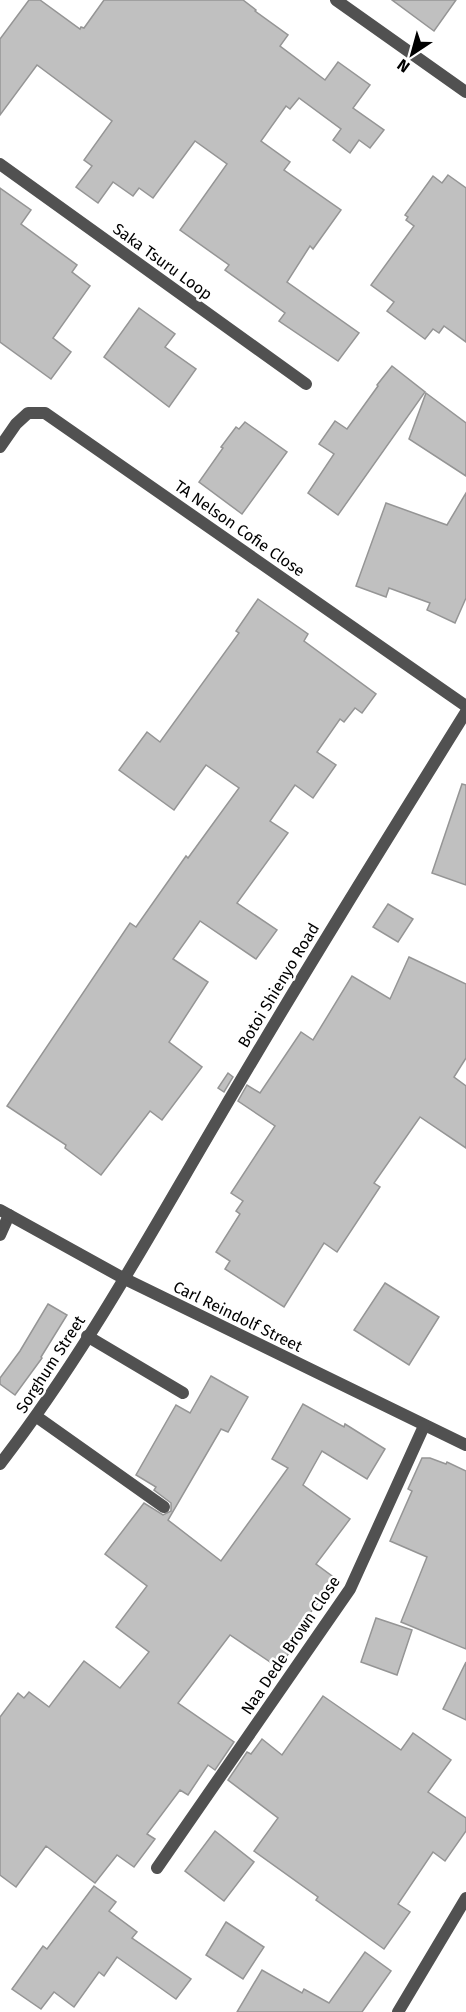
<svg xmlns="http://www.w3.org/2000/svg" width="466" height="2012" font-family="'Fira Sans',sans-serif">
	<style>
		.building { fill: #c0c0c0; stroke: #959595; stroke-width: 1.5 }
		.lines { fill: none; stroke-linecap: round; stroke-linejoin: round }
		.service { stroke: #515151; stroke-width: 12 }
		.minor { stroke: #515151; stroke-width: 12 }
		.labels { text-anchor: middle; stroke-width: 5; stroke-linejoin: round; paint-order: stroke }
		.street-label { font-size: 16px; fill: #000; stroke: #fff }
	</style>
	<rect width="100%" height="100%" fill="#fff"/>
	<!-- building -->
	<g class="building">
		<polygon points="29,0 40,0 80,29 81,27 84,28 104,0 243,0 256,10 255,11 288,35 280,46 325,80 338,62 370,85 353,108 384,130 370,148 359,140 350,153 333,140 341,129 299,98 290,109 286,106 261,141 290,162 284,170 341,210 313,249 310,246 287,282 359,333 338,361 279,321 285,313 225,270 229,265 180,230 227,164 195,141 153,198 139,188 133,196 113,182 98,203 76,187 92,166 84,160 112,121 37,65 0,115 0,39"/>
		<polygon points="392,0 456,0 434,31"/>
		<polygon points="448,175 466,188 466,342 444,326 439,333 433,329 425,339 387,311 394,302 371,285 414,226 406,220 408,217 405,215 433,176 442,183"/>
		<polygon points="0,188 31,210 21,224 77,265 72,272 90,286 53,338 71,352 51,379 0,342"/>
		<polygon points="139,308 175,334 165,347 196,369 169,407 104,357"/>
		<polygon points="392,366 425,392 338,515 308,493 334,454 319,444 335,421 347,429 378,386 377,385"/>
		<polygon points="426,393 466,423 466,476 409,439"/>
		<polygon points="245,422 287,452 242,514 199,482 223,448 221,447 236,427 239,429"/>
		<polygon points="466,493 466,598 455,623 427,610 430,603 389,588 386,597 356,586 386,503 447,525"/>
		<polygon points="258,599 308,634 304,641 376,694 362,713 355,708 344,722 340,719 317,752 336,765 313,798 295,785 270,821 288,833 237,903 277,930 256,959 200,921 173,959 208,982 169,1042 202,1067 162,1120 150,1111 101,1175 65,1148 66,1145 7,1106 130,923 136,927 186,856 188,858 239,788 206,765 174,810 119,770 147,732 160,742 239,633 236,631"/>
		<polygon points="462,784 466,785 466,885 432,873"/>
		<polygon points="388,904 413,919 398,942 373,927"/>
		<polygon points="409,957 466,984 466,1058 454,1077 466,1086 466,1148 420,1117 374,1183 380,1187 337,1252 324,1243 284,1307 225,1269 230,1261 216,1252 240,1214 236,1211 243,1201 231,1193 275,1126 238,1101 247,1085 260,1093 301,1032 313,1040 352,976 390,999"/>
		<polygon points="228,1073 233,1077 224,1092 218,1088"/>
		<polygon points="385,1283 439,1317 409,1365 354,1330"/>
		<polygon points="48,1304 67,1315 41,1357 42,1358 15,1395 0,1384 0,1378 20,1351"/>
		<polygon points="211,1376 248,1397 228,1432 221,1429 168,1520 221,1561 288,1468 272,1459 303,1404 344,1427 345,1424 385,1449 367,1479 322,1451 303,1485 350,1519 316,1564 336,1579 304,1621 308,1624 279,1668 230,1635 178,1703 234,1742 215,1770 208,1765 188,1795 180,1790 147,1834 155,1839 134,1867 117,1855 95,1883 46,1846 16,1887 0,1875 0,1717 18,1693 24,1698 29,1692 49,1707 84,1661 120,1688 149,1652 116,1627 147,1586 105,1554 144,1503 163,1515 171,1511 171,1503 154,1490 156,1487 136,1475 176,1405 190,1413"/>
		<polygon points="422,1458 430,1458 446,1464 447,1462 466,1471 466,1649 401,1622 427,1557 390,1541 412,1491 408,1489"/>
		<polygon points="376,1618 412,1630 397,1675 361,1662"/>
		<polygon points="466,1662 466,1720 443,1709"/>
		<polygon points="323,1696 401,1750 413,1733 451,1760 428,1792 466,1818 466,1831 445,1861 433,1852 398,1904 410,1912 384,1949 316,1900 318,1897 254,1851 278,1818 228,1780 247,1752 251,1754 262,1739 282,1755"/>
		<polygon points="215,1831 254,1862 224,1901 185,1871"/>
		<polygon points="94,1886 116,1902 109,1911 137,1932 132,1938 191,1979 176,1999 117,1957 104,1976 99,1972 74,2007 54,1992 41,2009 12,1989 43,1946 47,1949"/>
		<polygon points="226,1922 264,1947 243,1979 206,1955"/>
		<polygon points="365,1952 391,1971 362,2012 237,2012 262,1970 302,1993 304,1989 329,2003"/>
	</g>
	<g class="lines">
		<!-- service -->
		<g class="service">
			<polyline points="0,1235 9,1215"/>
			<polyline points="87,1336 183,1393"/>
			<polyline points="37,1417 164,1507"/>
		</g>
		<!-- minor -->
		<g class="minor">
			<polyline points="336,0 466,92"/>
			<polyline points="0,164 306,384"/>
			<polyline points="0,447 16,424 28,413 45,413 466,706"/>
			<polyline points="0,1210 123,1278 466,1445"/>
			<path d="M0,1464C83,1357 149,1236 218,1119C298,982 382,847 466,712"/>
			<polyline points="157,1868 350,1589 424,1426"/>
			<polyline points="398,2012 466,1898"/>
		</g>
	</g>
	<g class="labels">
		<!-- street labels -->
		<g class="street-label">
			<text transform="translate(163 261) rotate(36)" y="6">Saka Tsuru Loop</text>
			<text transform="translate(240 528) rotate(35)" y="6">TA Nelson Cofie Close</text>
			<text transform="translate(278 985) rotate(-59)" y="6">Botoi Shienyo Road</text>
			<text transform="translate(238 1316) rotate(26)" y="6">Carl Reindolf Street</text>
			<text transform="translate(50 1364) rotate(-57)" y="6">Sorghum Street</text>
			<text transform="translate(290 1645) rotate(-56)" y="6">Naa Dede Brown Close</text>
		</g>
	</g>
	<!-- north arrow -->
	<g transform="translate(412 54) rotate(216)" stroke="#ffffff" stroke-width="4.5" paint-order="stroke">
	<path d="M0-4.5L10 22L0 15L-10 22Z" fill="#000000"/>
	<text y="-9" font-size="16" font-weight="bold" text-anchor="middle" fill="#000000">N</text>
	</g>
</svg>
